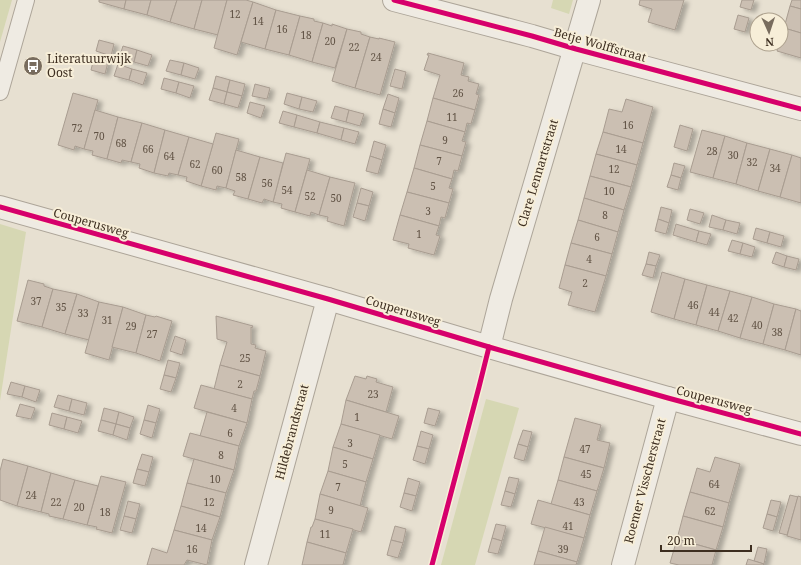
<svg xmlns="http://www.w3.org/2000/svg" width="801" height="565" font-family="'Noto Serif',serif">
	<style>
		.green { fill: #d6d7b3 }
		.building { fill: #cbbfb2; stroke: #a89c90; filter: url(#shadow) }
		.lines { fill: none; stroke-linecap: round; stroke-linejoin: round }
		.service-casing { stroke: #ada599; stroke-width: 18 }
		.minor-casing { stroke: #ada599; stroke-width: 24 }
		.service { stroke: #efebe3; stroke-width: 16 }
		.minor { stroke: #efebe3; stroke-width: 22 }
		.cycleway-casing { stroke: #f7eed8; stroke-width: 8 }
		.cycleway { stroke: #d6006c; stroke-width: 5 }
		.labels { text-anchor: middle; stroke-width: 4; stroke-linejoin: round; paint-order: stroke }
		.number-label { font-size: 10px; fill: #605244 }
		.street-label { font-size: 12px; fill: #3d2e20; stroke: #f7eed8 }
		.poi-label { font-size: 12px; fill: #3d2e20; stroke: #f7eed8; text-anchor: start }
	</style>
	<defs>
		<filter id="shadow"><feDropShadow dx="4.5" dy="2.5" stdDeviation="2" flood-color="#0004"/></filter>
	</defs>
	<rect width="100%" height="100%" fill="#e7e0d1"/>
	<!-- green -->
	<g class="green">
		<polygon points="0,0 12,0 0,42"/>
		<polygon points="553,0 573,0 569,14 551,8"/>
		<polygon points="0,224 26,232 0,401"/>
		<polygon points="486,399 519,408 475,565 441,565"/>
	</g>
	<!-- building -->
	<g class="building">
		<polygon points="99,0 126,0 124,9 99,2"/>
		<polygon points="126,0 151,0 147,15 124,9"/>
		<polygon points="151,0 177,0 170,22 147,15"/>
		<polygon points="177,0 202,0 194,29 170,22"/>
		<polygon points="202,0 227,0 218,35 194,29"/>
		<polygon points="227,0 246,0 253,2 237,55 214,48"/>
		<polygon points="640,0 684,0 675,30 648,22 652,9 639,5"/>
		<polygon points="742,0 754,0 751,10 740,7"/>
		<polygon points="792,0 801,0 801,9 790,6"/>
		<polygon points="253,2 276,10 265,49 241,42"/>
		<polygon points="790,6 801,9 801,33 784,28"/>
		<polygon points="276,10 300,16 289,55 265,49"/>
		<polygon points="738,15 749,18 745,32 734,29"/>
		<polygon points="300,16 314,19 314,21 323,23 312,62 289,55"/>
		<polygon points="323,23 332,26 332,24 347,29 335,68 312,62"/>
		<polygon points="784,28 801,33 801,58 777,51 779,44 781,44"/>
		<polygon points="347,29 361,32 361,34 370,37 355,88 332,81"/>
		<polygon points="370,37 379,39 379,38 395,42 380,95 355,88"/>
		<polygon points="99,40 114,44 111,56 96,51"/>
		<polygon points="123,46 137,50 134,62 119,58"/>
		<polygon points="137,50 152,55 148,66 134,62"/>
		<polygon points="428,53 464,63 461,75 469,77 468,81 479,84 476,94 479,95 475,110 433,98 440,75 424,70 429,55 427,55"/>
		<polygon points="94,58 108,62 105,74 91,70"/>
		<polygon points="170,60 184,63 181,75 166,71"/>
		<polygon points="184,63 199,68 195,79 181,75"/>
		<polygon points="118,64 132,69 129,80 114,76"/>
		<polygon points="132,69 147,73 143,85 129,80"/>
		<polygon points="395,69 406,72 402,89 390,86"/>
		<polygon points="216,76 230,80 227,92 213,88"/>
		<polygon points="164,78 179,82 176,93 161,89"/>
		<polygon points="230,80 245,84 242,96 227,92"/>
		<polygon points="179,82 194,86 190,98 176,93"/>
		<polygon points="255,84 270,88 267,99 252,96"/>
		<polygon points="213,88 227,92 224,104 209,100"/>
		<polygon points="227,92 242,96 238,108 224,104"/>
		<polygon points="73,93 98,100 84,149 75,146 74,150 58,145"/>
		<polygon points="287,93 302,97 299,109 284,104"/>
		<polygon points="388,94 399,98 395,113 383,109"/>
		<polygon points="302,97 317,101 313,112 299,109"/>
		<polygon points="433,98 475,110 471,124 467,123 465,132 427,121"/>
		<polygon points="626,99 653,107 643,143 603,132 609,109 622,112"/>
		<polygon points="250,102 265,106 261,118 247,113"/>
		<polygon points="335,106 349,110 346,122 331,118"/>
		<polygon points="383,109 395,113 391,127 379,124"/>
		<polygon points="95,110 118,117 107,159 92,155 93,151 84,149"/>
		<polygon points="349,110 364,114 360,126 346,122"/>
		<polygon points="283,111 297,115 294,127 279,123"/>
		<polygon points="297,115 320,122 317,133 294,127"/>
		<polygon points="118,117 142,123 131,162 122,160 121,163 107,159"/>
		<polygon points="427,121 465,132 462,141 466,142 462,156 420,145"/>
		<polygon points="320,122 344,128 341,140 317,133"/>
		<polygon points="142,123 165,130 154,173 139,168 140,164 131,162"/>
		<polygon points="680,125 693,129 687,151 674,147"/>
		<polygon points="344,128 359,132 355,144 341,140"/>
		<polygon points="165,130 189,137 178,175 169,173 168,176 154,173"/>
		<polygon points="702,130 725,136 713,178 690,172"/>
		<polygon points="603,132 643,143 637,165 596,154"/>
		<polygon points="216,133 239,139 226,188 217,186 216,190 201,186"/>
		<polygon points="725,136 747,143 736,184 713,178"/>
		<polygon points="189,137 213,144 201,186 186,181 187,177 178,175"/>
		<polygon points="374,141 386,145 382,160 370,156"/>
		<polygon points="747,143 770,149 758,191 736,184"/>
		<polygon points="420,145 462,156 458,171 454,170 452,179 414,168"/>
		<polygon points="770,149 792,155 780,197 758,191"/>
		<polygon points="236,150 260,157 248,199 233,195 235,191 226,188"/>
		<polygon points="286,153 310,159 295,212 281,208 282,204 273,202"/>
		<polygon points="596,154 637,165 631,187 590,176"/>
		<polygon points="792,155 801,158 801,203 780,197"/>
		<polygon points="370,156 382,160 378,174 366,171"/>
		<polygon points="260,157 283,163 273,202 264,199 262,203 248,199"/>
		<polygon points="674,163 685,166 681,178 671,175"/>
		<polygon points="414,168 452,179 449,188 453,189 449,203 407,192"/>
		<polygon points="307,170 330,177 319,215 311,212 310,216 295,212"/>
		<polygon points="671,175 681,178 678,190 667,187"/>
		<polygon points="590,176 631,187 624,210 584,198"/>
		<polygon points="330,177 355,183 344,226 327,221 328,217 319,215"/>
		<polygon points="361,188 373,192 369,206 357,203"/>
		<polygon points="407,192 449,203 445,218 441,217 439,226 400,215"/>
		<polygon points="584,198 624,210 618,232 578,220"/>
		<polygon points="357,203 369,206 365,221 353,217"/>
		<polygon points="661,207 672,210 669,223 658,219"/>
		<polygon points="690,209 704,213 700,224 687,220"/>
		<polygon points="400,215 439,226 436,235 440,236 434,255 408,248 409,244 393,240"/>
		<polygon points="712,215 726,220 723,230 709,227"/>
		<polygon points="658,219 669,223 666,234 655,231"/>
		<polygon points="578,220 618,232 612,254 571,243"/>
		<polygon points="726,220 740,223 737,234 723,230"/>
		<polygon points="676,224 699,231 696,242 673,235"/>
		<polygon points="756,228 770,232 767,243 753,239"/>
		<polygon points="699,231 711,234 707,245 696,242"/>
		<polygon points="770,232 784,236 781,247 767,243"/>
		<polygon points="732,240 743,243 740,254 728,251"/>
		<polygon points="571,243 612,254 606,276 565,265"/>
		<polygon points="743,243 755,247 752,257 740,254"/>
		<polygon points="649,252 660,255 656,266 646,264"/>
		<polygon points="776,252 787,256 784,267 772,263"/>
		<polygon points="787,256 799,259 796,270 784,267"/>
		<polygon points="646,264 656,266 653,278 642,275"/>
		<polygon points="565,265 606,276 595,312 568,305 572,292 559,288"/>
		<polygon points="662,272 685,279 674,319 651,312"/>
		<polygon points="685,279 707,285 696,325 674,319"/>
		<polygon points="28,280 44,284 44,286 53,289 42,327 17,321"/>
		<polygon points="707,285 730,291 718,331 696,325"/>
		<polygon points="53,289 77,294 65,334 42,327"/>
		<polygon points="730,291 752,297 740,338 718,331"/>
		<polygon points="77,294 99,302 89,340 65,334"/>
		<polygon points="752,297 774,304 763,344 740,338"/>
		<polygon points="99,302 123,307 109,360 85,353"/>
		<polygon points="774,304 796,309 785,350 763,344"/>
		<polygon points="123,307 146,315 136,353 112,347"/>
		<polygon points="796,309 801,311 801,355 785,350"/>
		<polygon points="146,315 155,317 156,316 172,321 160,361 136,353"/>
		<polygon points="216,316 253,326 252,328 251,327 251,344 256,345 255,348 266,351 260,376 220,365 227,342 217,339"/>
		<polygon points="175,336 186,340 182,355 170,351"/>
		<polygon points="168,360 180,363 176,378 164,375"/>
		<polygon points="220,365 260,376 256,391 254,391 252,399 214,389"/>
		<polygon points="164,375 176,378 171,392 160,389"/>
		<polygon points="355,376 366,379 367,376 377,379 376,382 393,387 386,412 346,400"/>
		<polygon points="11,382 25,386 22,397 7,394"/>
		<polygon points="201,385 252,399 247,423 194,408"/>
		<polygon points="25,386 40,390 36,402 22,397"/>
		<polygon points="58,395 72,399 69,411 54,407"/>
		<polygon points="72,399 87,403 84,415 69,411"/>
		<polygon points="346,400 399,416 392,439 341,424"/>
		<polygon points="20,404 35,408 31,419 16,416"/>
		<polygon points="148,405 160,409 156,423 144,420"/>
		<polygon points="104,408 119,412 116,424 101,420"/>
		<polygon points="428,408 440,411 435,426 424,423"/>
		<polygon points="119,412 134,417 130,428 116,424"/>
		<polygon points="207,412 247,423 239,446 200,436"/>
		<polygon points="52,413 67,417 64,429 49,425"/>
		<polygon points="67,417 82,421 78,433 64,429"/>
		<polygon points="575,418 601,425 597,440 610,443 604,468 564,457"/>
		<polygon points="101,420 116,424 113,435 98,431"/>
		<polygon points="144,420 156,423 152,438 140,434"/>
		<polygon points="116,424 130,428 127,440 113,435"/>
		<polygon points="341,424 380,435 373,459 333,447"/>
		<polygon points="523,430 532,432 528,447 518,444"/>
		<polygon points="421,431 433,435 429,449 417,446"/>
		<polygon points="190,433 239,446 234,470 183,456"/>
		<polygon points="518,444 528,447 524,461 514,458"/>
		<polygon points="417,446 429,449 425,464 413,460"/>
		<polygon points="333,447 373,459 366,482 328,471"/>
		<polygon points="142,454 153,457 149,472 137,469"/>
		<polygon points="564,457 604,468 597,491 558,480"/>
		<polygon points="715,457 740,464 729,503 690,492 697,468 710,472"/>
		<polygon points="3,459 28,466 17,506 0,500 0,471"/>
		<polygon points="194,459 234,470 226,493 187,483"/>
		<polygon points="28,466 51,473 41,512 17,506"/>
		<polygon points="137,469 149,472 145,486 133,483"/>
		<polygon points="328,471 366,482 360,506 320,494"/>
		<polygon points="51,473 75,480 63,519 49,516 49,514 41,512"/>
		<polygon points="101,476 126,482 112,533 96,529 97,527 87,525"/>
		<polygon points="509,477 519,479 515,494 505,491"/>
		<polygon points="408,478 420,482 416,496 404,493"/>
		<polygon points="75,480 98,486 87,525 63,519"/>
		<polygon points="558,480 597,491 590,515 551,504"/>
		<polygon points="187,483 226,493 220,517 181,506"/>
		<polygon points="505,491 515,494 511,507 501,505"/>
		<polygon points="690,492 729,503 723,527 683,516"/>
		<polygon points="404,493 416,496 412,511 400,507"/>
		<polygon points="320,494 368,508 361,532 315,519"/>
		<polygon points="790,495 798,497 787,535 779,533"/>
		<polygon points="798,496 801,497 801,540 787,536"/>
		<polygon points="538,500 590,515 584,538 531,524"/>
		<polygon points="771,500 781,502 777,517 767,514"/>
		<polygon points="128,501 140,504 136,519 124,516"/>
		<polygon points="181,506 220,517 212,540 174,530"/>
		<polygon points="767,514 777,517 773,531 763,528"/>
		<polygon points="124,516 136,519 132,533 120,530"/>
		<polygon points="683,516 723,527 716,550 677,539"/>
		<polygon points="315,519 353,529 346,553 307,542 311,527 312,527"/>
		<polygon points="496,524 506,526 502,541 492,538"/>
		<polygon points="395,526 406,529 403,543 391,540"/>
		<polygon points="545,527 584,538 577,562 538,551"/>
		<polygon points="174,530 212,540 207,565 187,560 184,565 147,565 152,548 167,553"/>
		<polygon points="492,538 502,541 498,554 488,552"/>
		<polygon points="677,539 716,550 712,565 679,565 670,563"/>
		<polygon points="391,540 403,543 398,558 387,555"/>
		<polygon points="307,542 346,553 343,565 302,565"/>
		<polygon points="758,547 767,549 764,564 754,561"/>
		<polygon points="538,551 577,562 576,565 534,565"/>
		<polygon points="748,559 764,564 763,565 746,565"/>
	</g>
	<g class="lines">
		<!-- service casing -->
		<g class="service-casing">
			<polyline id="service" points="0,92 26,0"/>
		</g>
		<!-- minor casing -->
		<g class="minor-casing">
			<g id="minor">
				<polyline points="394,0 532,36 576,49 801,109"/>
				<polyline points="0,207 328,299 489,347 668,398 801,434"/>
				<polyline points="489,347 501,299 589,0"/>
				<polyline points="256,565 328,299"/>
				<polyline points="623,565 668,398"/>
			</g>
		</g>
		<!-- service -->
		<use href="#service" class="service"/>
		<!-- minor -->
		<use href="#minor" class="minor"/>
		<!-- cycleway casing -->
		<g class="cycleway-casing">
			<g id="cycleway">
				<polyline points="394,0 532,36 576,49 801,109"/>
				<polyline points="0,207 328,299 489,347 668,398 801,434"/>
				<polyline points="432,565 479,387 489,347"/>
			</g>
		</g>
		<!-- cycleway -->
		<use href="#cycleway" class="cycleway"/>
	</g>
	<!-- icons -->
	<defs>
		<g id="bus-disc" transform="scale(1)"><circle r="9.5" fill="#786c5e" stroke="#f7eed8"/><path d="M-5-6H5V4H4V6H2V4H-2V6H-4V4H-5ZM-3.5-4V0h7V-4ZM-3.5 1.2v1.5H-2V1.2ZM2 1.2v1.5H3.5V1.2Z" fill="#fff"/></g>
	</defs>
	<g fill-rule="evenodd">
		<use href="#bus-disc" x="33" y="66"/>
	</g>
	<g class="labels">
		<!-- number labels -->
		<g class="number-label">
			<text x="235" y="18">12</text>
			<text x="258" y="25">14</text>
			<text x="282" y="33">16</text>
			<text x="306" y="39">18</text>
			<text x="330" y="45">20</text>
			<text x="354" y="51">22</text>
			<text x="376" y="61">24</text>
			<text x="458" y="97">26</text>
			<text x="452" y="121">11</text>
			<text x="628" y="129">16</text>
			<text x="77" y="132">72</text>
			<text x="99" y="140">70</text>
			<text x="445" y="144">9</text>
			<text x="121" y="147">68</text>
			<text x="148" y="153">66</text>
			<text x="621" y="153">14</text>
			<text x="712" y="155">28</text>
			<text x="733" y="159">30</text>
			<text x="169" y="160">64</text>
			<text x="439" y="165">7</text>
			<text x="752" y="166">32</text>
			<text x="195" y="168">62</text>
			<text x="775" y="172">34</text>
			<text x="614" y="173">12</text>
			<text x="217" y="174">60</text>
			<text x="241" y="181">58</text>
			<text x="267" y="187">56</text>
			<text x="433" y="190">5</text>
			<text x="287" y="194">54</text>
			<text x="609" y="195">10</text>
			<text x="310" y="200">52</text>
			<text x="336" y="202">50</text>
			<text x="428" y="215">3</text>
			<text x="605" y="219">8</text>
			<text x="419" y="238">1</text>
			<text x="597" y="241">6</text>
			<text x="589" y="263">4</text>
			<text x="585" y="287">2</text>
			<text x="36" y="305">37</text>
			<text x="693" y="309">46</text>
			<text x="61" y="311">35</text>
			<text x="714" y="316">44</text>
			<text x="83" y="317">33</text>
			<text x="733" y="322">42</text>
			<text x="107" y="324">31</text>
			<text x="757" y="329">40</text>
			<text x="131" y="330">29</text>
			<text x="777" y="336">38</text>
			<text x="152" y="338">27</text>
			<text x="245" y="362">25</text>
			<text x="240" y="388">2</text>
			<text x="373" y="398">23</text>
			<text x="234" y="412">4</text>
			<text x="357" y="421">1</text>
			<text x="230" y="437">6</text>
			<text x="350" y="447">3</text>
			<text x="585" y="453">47</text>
			<text x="221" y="459">8</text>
			<text x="345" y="468">5</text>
			<text x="586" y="478">45</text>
			<text x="215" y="483">10</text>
			<text x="714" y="488">64</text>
			<text x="338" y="491">7</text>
			<text x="31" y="499">24</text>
			<text x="56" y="506">22</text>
			<text x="209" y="506">12</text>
			<text x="579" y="506">43</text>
			<text x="79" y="511">20</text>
			<text x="331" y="514">9</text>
			<text x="710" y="515">62</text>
			<text x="105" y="516">18</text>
			<text x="568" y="530">41</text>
			<text x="201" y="532">14</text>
			<text x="325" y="538">11</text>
			<text x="192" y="553">16</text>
			<text x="563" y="553">39</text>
		</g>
		<!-- street labels -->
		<g class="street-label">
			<text transform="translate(600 45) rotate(16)" y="4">Betje Wolffstraat</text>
			<text transform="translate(538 173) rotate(-73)" y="4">Clare Lennartstraat</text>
			<text transform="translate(91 223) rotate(16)" y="4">Couperusweg</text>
			<text transform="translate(403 311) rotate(17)" y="4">Couperusweg</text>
			<text transform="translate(714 400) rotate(15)" y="4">Couperusweg</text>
			<text transform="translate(292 432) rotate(-75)" y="4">Hildebrandstraat</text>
			<text transform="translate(645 481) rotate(-75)" y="4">Roemer Visscherstraat</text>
		</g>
		<!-- poi labels -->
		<g class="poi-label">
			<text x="47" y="63">Literatuurwijk<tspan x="47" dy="14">Oost</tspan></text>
		</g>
	</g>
	<!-- north arrow -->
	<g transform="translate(769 32) rotate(177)"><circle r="19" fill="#f7eed8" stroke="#ada18e"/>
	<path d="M0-3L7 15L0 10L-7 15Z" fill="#786c5e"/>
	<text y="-6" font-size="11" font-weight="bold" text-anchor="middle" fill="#3d2e20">N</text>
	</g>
	<!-- scale -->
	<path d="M661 545v6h90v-6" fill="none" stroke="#3d2e20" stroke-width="2"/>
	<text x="667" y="545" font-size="12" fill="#3d2e20" stroke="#f7eed8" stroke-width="3" paint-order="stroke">20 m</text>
</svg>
